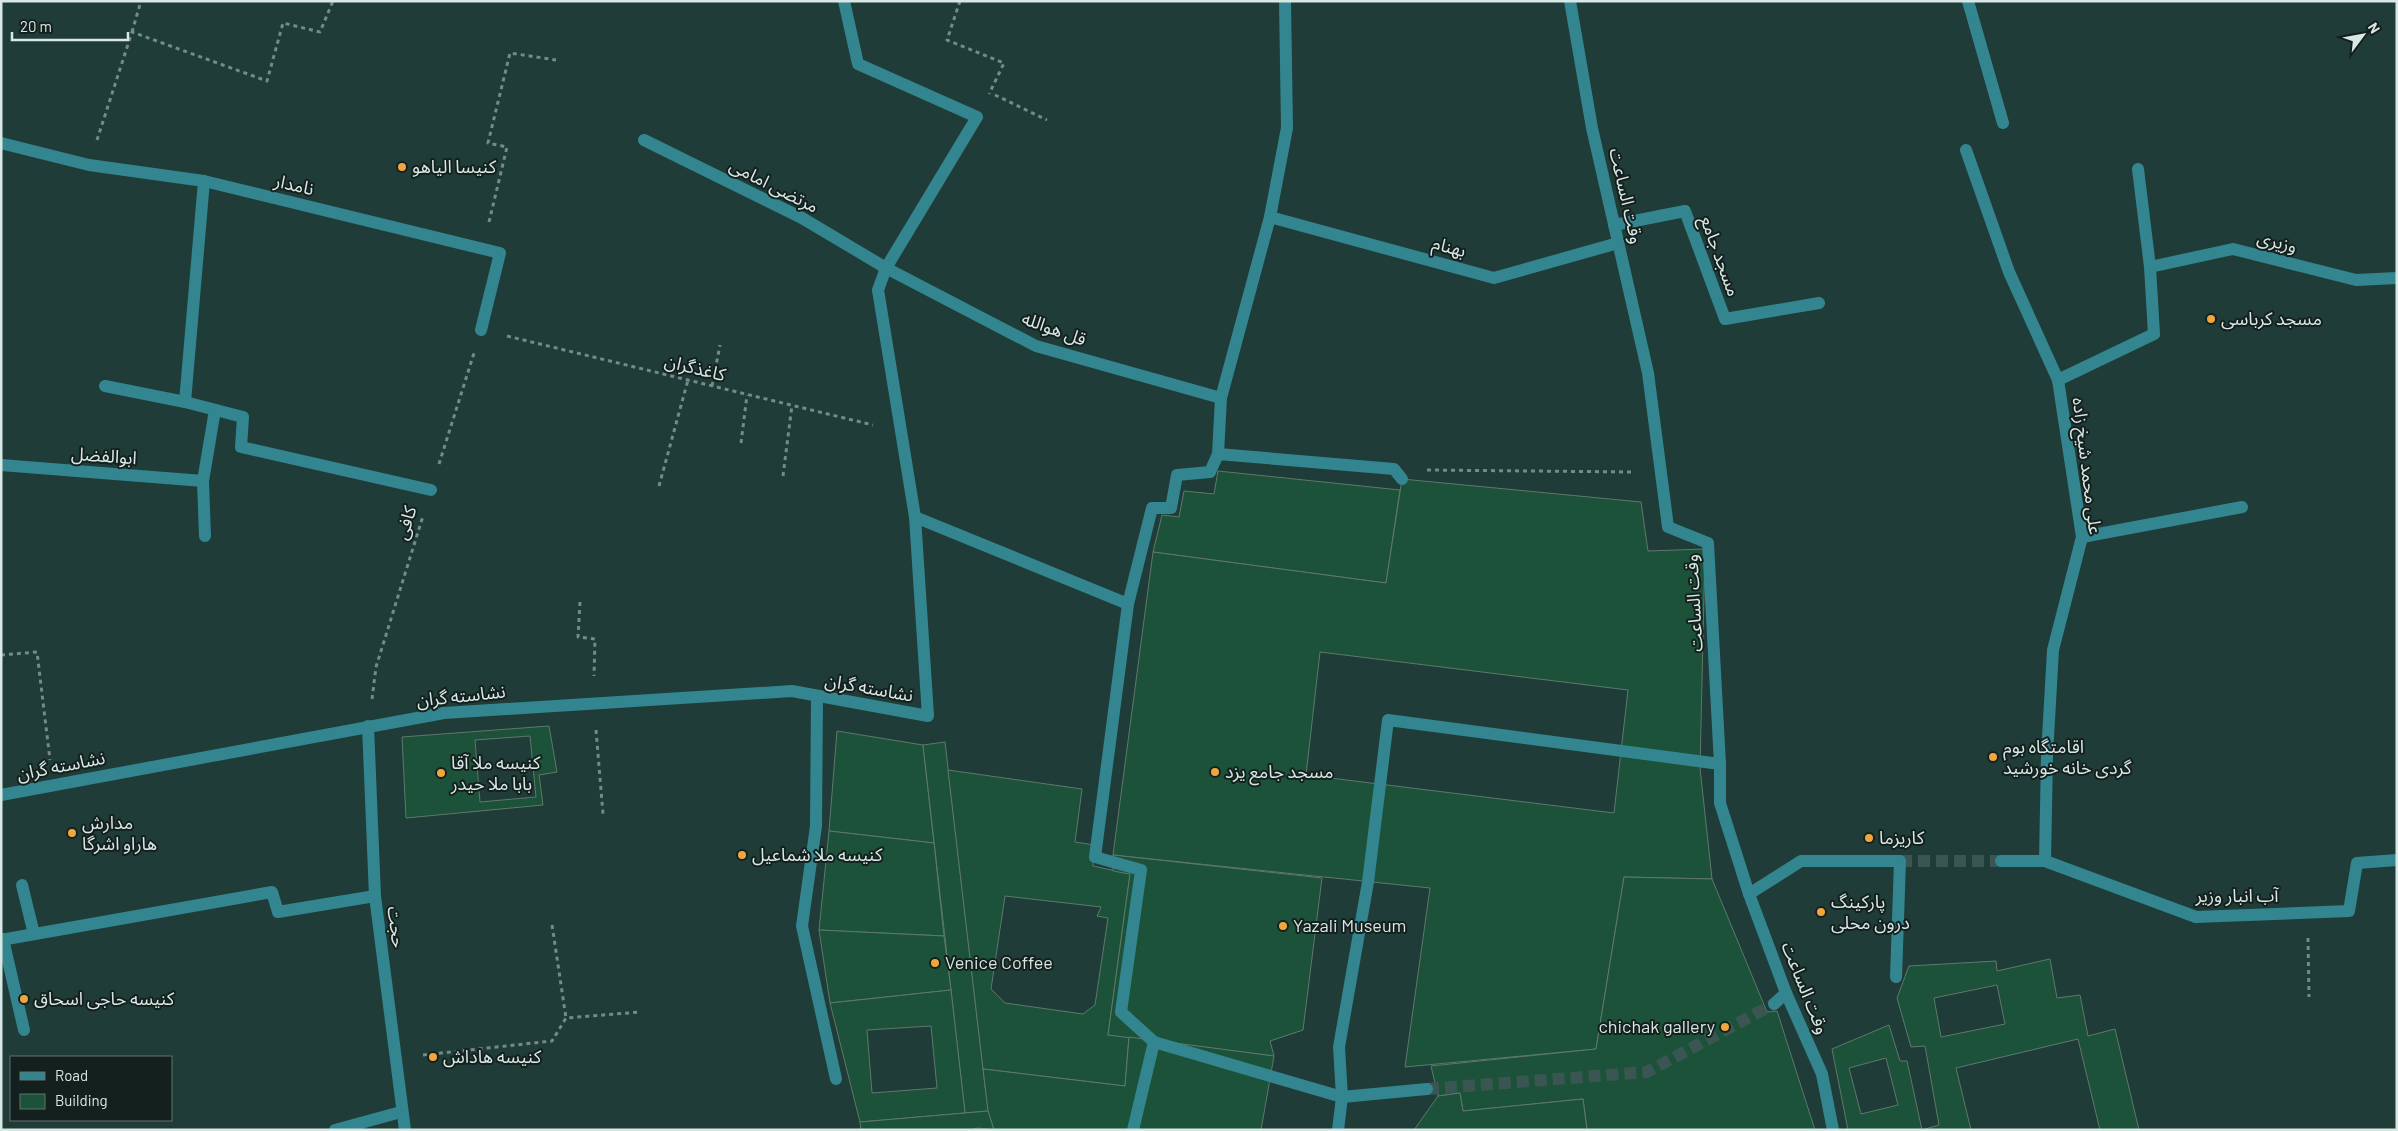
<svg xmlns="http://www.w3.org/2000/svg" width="2398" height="1131" font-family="Barlow,'Noto Sans Arabic',sans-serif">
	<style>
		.building { fill: #1b5239; stroke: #60786b; fill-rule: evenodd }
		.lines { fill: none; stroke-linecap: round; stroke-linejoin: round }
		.minor-tunnel { stroke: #3b5652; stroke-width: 12; stroke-dasharray: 12 6; stroke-linecap: butt }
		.path { stroke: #748b87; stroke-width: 3; stroke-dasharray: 4 4; stroke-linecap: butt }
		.minor { stroke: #338690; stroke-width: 12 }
		.poi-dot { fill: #f0a63f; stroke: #14201e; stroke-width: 2 }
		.labels { text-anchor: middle; stroke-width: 4; stroke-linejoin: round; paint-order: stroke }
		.poi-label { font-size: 18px; fill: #d8e8e5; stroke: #14201e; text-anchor: start }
		.street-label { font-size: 18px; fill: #d8e8e5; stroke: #14201e }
	</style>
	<rect width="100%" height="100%" fill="#1f3c38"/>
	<!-- building -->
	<g class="building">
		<polygon points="1218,471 1400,490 1386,583 1153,552 1162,515 1179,517 1184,491 1214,494"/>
		<path d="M1402,479L1641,502L1648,551L1705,549L1700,768L1712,879L1624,877L1596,1049L1405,1067L1430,888L1113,855L1153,552L1386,583ZM1320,652L1628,690L1614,813L1306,775Z"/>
		<path d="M549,726L557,772L539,775L543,805L406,818L402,737ZM530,736L536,797L480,802L475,740Z"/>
		<polygon points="837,731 923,745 934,843 829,831"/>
		<polygon points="945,742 988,1111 965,1113 923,745"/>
		<path d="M948,770L1082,789L1075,842L1094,845L1093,866L1130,874L1108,1035L1129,1037L1125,1086L983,1069ZM1005,896L1101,907L1097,916L1108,918L1095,1005L1083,1014L1005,1003L991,989Z"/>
		<polygon points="829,831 934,843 944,936 819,930"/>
		<polygon points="1113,855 1322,878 1303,1030 1270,1041 1274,1056 1108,1035 1130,874 1113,871"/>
		<polygon points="1624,877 1712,879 1767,1012 1777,1011 1815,1130 1587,1130 1583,1099 1463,1111 1460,1093 1438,1096 1431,1066 1596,1049"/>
		<polygon points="819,930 944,936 951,990 830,1003"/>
		<path d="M2050,959L2057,998L2080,995L2088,1036L2115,1029L2139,1130H2100L2078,1039L1956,1068L1971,1130H1922L1939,1125L1925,1046L1911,1047L1897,998L1909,966L1996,961L1997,971ZM1997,985L2005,1024L1941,1037L1934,998Z"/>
		<path d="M951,990L965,1113L860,1122L830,1003ZM931,1026L937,1088L872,1093L867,1030Z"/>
		<path d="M1889,1025L1900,1061H1907L1922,1130H1848L1832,1049ZM1886,1058L1898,1105L1861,1114L1849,1068Z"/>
		<polygon points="1129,1037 1274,1056 1261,1130 994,1130 988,1111 983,1069 1125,1086"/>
		<polygon points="1460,1093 1463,1111 1583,1099 1587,1130 1414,1130 1438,1096"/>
		<polygon points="988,1111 994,1130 978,1128 970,1130 861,1130 860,1122"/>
	</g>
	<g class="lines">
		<!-- minor-tunnel -->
		<g class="minor-tunnel">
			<polyline points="1900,861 2001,861"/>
			<polyline points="1427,1089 1647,1072 1774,1004"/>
		</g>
		<!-- path -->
		<g class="path">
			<polyline points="960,1 947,40 1004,63 989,94"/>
			<polyline points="132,32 141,1"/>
			<polyline points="995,95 1047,120"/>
			<polyline points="97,140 132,32 267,81 283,23 320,32 333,1"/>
			<polyline points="489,222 507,147 488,143 510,53 556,60"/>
			<polyline points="507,336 873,425"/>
			<polyline points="712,386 720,345"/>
			<polyline points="741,443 747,395"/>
			<polyline points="439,464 474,353"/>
			<polyline points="1427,470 1635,472"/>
			<polyline points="783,476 792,405"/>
			<polyline points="659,486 688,380"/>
			<polyline points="580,602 578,637 595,639 594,676"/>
			<polyline points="1,655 37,652 50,760"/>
			<polyline points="372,699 376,667 423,516"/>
			<polyline points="596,730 603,814"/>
			<polyline points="552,925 566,1018"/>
			<polyline points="2308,938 2309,997"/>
			<polyline points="423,1055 552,1041 566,1018 640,1012"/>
		</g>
		<!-- minor -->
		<g class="minor">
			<polyline points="1570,1 1592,128 1648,373 1668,527 1708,543 1720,764 1720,803 1749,894 1786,993 1822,1074 1833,1130"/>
			<polyline points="1968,1 2003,123"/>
			<polyline points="644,140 802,218 886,268 1036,346 1221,398"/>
			<polyline points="1,143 89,165 204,181 500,253 481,330"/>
			<polyline points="1966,150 2009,272 2058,380 2082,537 2053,650 2047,755 2045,861"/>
			<polyline points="1270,217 1494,278 1618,243"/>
			<polyline points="1614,225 1685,211 1725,319 1819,303"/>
			<polyline points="2150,267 2233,249 2356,280 2397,278"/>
			<polyline points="2058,380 2154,334 2150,267 2138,169"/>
			<polyline points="105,386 185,402 243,417 241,447 431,490"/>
			<polyline points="185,402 204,181"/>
			<polyline points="1218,454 1221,398 1270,217 1287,128 1285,1"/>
			<polyline points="1,465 203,481"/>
			<polyline points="915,517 1128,604 1152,508 1171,508 1177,475 1210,472 1218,454 1394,469 1402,479"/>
			<polyline points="205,536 203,481 215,410"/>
			<polyline points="2082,537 2242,507"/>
			<polyline points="1128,604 1095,857 1141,870 1121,1012 1154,1042 1342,1097 1427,1089"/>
			<polyline points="817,696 816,826 802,926 836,1079"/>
			<polyline points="368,726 375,896 405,1130"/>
			<polyline points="1,795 444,713 792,691 928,716 915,517 878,290 886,268 977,117 858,64 844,1"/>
			<polyline points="2001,861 2045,861 2196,917 2349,911 2357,863 2397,860"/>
			<polyline points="22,885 34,934"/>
			<polyline points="1749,894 1801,861 1900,861 1896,977"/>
			<polyline points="3,939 24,1030"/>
			<polyline points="1,940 272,892 278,912 375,896"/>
			<polyline points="1774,1004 1786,993"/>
			<polyline points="335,1130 401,1112"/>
			<polyline points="1133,1130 1154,1042"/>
			<polyline points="1338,1130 1342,1097 1339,1047 1368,882 1388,720 1720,764"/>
		</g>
	</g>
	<!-- markers -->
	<g class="poi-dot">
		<circle cx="402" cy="167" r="5"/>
		<circle cx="2211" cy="319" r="5"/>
		<circle cx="1993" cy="757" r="5"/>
		<circle cx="1215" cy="772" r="5"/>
		<circle cx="441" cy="773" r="5"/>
		<circle cx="72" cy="833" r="5"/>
		<circle cx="1869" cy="838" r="5"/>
		<circle cx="742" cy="855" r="5"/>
		<circle cx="1821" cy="912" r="5"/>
		<circle cx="1283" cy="926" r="5"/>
		<circle cx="935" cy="963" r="5"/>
		<circle cx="24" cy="999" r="5"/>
		<circle cx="1725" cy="1027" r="5"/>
		<circle cx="433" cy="1057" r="5"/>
	</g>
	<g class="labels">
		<!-- poi labels -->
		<g class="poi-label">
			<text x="412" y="173">کنیسا الیاهو</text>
			<text x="2221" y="325">مسجد کرباسی</text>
			<text x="2003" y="753">اقامتگاه بوم<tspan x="2003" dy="21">گردی خانه خورشید</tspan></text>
			<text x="451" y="769">کنیسه ملا آقا<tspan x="451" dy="21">بابا ملا حیدر</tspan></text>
			<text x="1225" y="778">مسجد جامع یزد</text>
			<text x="82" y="829">مدارش<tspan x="82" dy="21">هاراو اشرگا</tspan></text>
			<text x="1879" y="844">کاریزما</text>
			<text x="752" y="861">کنیسه ملا شماعیل</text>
			<text x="1831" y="908">پارکینگ<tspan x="1831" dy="21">درون محلی</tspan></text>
			<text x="1293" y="932">Yazali Museum</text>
			<text x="945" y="969">Venice Coffee</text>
			<text x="34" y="1005">کنیسه حاجی اسحاق</text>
			<text x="1715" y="1033" text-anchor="end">chichak gallery</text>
			<text x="443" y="1063">کنیسه هاداش</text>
		</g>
		<!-- street labels -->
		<g class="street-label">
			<text transform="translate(294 185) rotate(13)" y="6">نامدار</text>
			<text transform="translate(774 186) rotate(27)" y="6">مرتضی امامی</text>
			<text transform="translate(1626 196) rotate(77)" y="6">وقت الساعت</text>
			<text transform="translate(2277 242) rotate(14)" y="6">وزیری</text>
			<text transform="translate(1449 247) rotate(15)" y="6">بهنام</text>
			<text transform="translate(1720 256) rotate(70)" y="6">مسجد جامع</text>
			<text transform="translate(1054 329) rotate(20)" y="6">قل هوالله</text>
			<text transform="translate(695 368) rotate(14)" y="6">کاغذگران</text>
			<text transform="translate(104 456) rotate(4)" y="6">ابوالفضل</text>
			<text transform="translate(2087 466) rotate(83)" y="6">علی محمد شیخ زاده</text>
			<text transform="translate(406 523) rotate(-73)" y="6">کافی</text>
			<text transform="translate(1694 603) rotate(-93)" y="6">وقت الساعت</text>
			<text transform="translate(869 688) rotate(10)" y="6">نشاسته گران</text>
			<text transform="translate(461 696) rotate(-6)" y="6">نشاسته گران</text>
			<text transform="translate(61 766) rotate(-11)" y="6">نشاسته گران</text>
			<text x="2237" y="902">آب انبار وزیر</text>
			<text transform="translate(396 927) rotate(83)" y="6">حجت</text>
			<text transform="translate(1805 988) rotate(68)" y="6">وقت الساعت</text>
		</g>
	</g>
	<!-- border -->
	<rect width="2398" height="1131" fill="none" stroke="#d8e8e5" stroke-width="5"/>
	<!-- legend -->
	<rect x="10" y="1056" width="162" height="65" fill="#14201e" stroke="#62706e"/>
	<rect x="20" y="1072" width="25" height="8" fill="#338690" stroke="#62706e"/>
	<text x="55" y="1081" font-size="15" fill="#d8e8e5">Road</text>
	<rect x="20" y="1094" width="25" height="15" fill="#1b5239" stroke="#62706e"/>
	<text x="55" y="1106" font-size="15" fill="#d8e8e5">Building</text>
	<!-- north arrow -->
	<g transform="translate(2363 35) rotate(58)" stroke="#14201e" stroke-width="4" paint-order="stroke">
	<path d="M0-4L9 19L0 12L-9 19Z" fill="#d8e8e5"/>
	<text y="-8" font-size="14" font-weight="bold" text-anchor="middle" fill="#d8e8e5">N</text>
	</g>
	<!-- scale -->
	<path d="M12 32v8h116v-8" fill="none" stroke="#d8e8e5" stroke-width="2.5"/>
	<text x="20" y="32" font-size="15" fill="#d8e8e5" stroke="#14201e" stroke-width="4" paint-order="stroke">20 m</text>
</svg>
